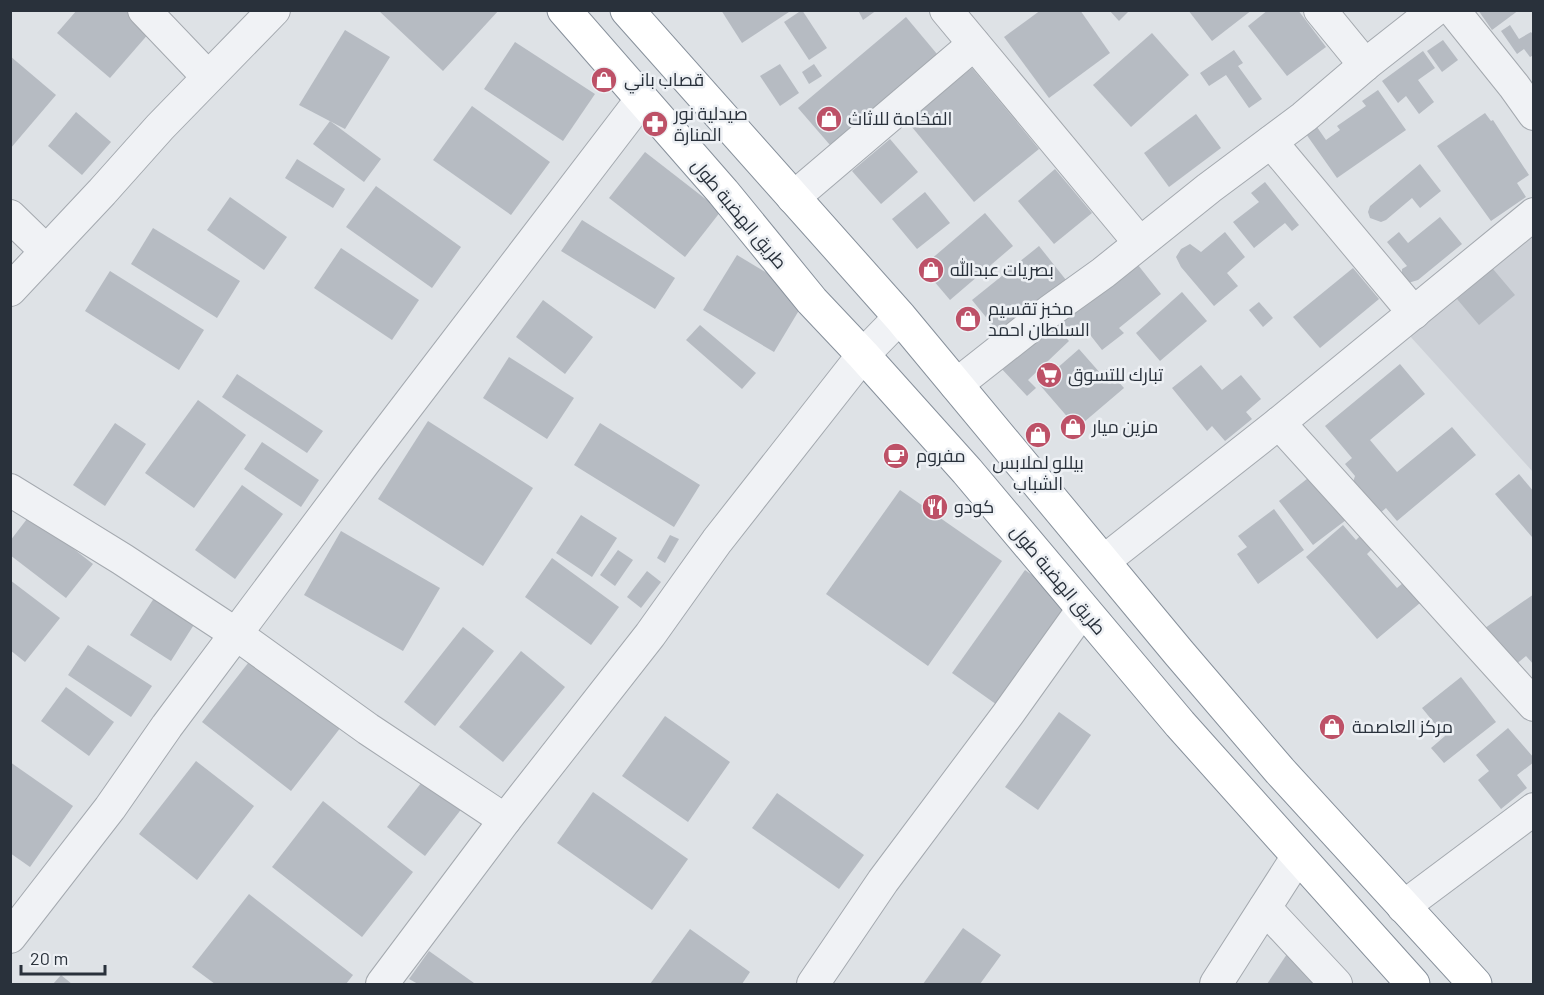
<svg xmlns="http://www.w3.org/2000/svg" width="1544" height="995" font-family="Barlow,Cairo,sans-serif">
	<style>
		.built { fill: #cdd1d7 }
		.building { fill: #b6bbc2 }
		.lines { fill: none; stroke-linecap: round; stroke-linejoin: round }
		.minor-casing { stroke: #a4a9af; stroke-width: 34 }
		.highway-casing { stroke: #87909b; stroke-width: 35 }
		.minor { stroke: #f0f2f5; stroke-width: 32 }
		.highway { stroke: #fff; stroke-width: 33 }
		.labels { text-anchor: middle; stroke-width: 5; stroke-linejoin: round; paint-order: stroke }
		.poi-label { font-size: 18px; fill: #29313b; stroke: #edf0f4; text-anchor: start }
		.street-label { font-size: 18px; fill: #29313b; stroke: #edf0f4 }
	</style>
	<rect width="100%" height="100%" fill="#dee2e6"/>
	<!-- built -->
	<polygon class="built" points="1533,231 1533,472 1409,335"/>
	<!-- building -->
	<g class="building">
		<polygon points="77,10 125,10 150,32 110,78 57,33"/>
		<polygon points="378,10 499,10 443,71"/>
		<polygon points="721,10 792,10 742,43"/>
		<polygon points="802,10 827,48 809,60 784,22"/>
		<polygon points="858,10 877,10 863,20"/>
		<polygon points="1041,10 1080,10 1110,53 1049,98 1004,37"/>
		<polygon points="1109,10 1130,10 1119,21"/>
		<polygon points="1188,10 1252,10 1212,41"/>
		<polygon points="1268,10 1298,10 1326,47 1287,76 1248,26"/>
		<polygon points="1478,10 1519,10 1492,30"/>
		<polygon points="906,17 937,54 830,145 798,108"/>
		<polygon points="1510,25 1519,39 1531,32 1534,36 1534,55 1530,57 1524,49 1517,54 1501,31"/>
		<polygon points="345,30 390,57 345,129 299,105"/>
		<polygon points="1152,33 1189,75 1131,127 1093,85"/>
		<polygon points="1443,40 1458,60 1442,72 1427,51"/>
		<polygon points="515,42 595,94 563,141 484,89"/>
		<polygon points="1234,50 1243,63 1238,66 1262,99 1249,108 1226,75 1209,86 1200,73"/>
		<polygon points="1423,51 1435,68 1418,80 1434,102 1419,114 1406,96 1398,103 1382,81"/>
		<polygon points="10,56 56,95 10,149"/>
		<polygon points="780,64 799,93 780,106 760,76"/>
		<polygon points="814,64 822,76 809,84 802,72"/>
		<polygon points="972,68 1039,149 974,202 907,121"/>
		<polygon points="1378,90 1406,130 1337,178 1306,134 1317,127 1326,140 1340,130 1337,126 1366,106 1362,101"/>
		<polygon points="472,106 550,162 511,215 433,160"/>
		<polygon points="76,112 111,142 82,175 48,146"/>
		<polygon points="1485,113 1491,121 1493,120 1529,175 1517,183 1526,197 1491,221 1437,146"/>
		<polygon points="1196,114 1221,148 1169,187 1144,153"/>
		<polygon points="330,121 381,159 364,182 313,144"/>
		<polygon points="890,139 918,172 881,204 852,171"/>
		<polygon points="645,152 721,211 685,257 609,198"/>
		<polygon points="297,159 345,189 333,208 285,178"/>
		<polygon points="1420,164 1441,191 1420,208 1412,198 1386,220 1381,222 1370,218 1368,212 1370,206"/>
		<polygon points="1055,169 1092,213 1054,244 1018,201"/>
		<polygon points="1265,182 1299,225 1292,231 1285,223 1254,248 1233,222 1259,202 1251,193"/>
		<polygon points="376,186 461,247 432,288 346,227"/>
		<polygon points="925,192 950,223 917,249 892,219"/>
		<polygon points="230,197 287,237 264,270 207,230"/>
		<polygon points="985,213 1013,246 950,300 922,267"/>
		<polygon points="1440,217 1462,244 1418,280 1408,283 1402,275 1402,269 1407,266 1387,242 1399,232 1408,243"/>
		<polygon points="582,220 675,278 655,309 561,251"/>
		<polygon points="153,228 240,281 217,318 131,264"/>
		<polygon points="1225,232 1245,257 1227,273 1238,286 1214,306 1181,267 1176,257 1181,249 1190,244 1201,252"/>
		<polygon points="1039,246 1070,285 1003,338 972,300"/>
		<polygon points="341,248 419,300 392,340 314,288"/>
		<polygon points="737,255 807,297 774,352 703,310"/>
		<polygon points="1134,260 1161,294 1119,328 1124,333 1102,350 1084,327 1073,335 1061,319"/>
		<polygon points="1353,268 1379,299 1320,348 1293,317"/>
		<polygon points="1493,269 1515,295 1479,325 1457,299"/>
		<polygon points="110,271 204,330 179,370 85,311"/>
		<polygon points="1182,292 1207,321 1160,361 1136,333"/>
		<polygon points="543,300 593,337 565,374 516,337"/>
		<polygon points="1259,302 1273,318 1263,327 1249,310"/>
		<polygon points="1049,320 1069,341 1028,380 1036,388 1027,396 999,366"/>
		<polygon points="700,325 756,373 742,389 686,340"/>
		<polygon points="1079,349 1101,374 1107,369 1124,388 1077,428 1039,384"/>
		<polygon points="509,357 574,398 547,439 483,398"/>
		<polygon points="1400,364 1425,394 1370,440 1397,472 1452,427 1476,455 1397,521 1386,508 1379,514 1353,482 1355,476 1345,464 1352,458 1325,426"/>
		<polygon points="1201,365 1222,390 1241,375 1261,399 1246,412 1252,419 1225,441 1212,426 1207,431 1172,388"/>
		<polygon points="237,374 323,431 307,453 222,397"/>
		<polygon points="198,400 246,435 194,508 145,473"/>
		<polygon points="428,421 533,488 483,566 378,499"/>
		<polygon points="115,423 146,444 105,506 73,485"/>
		<polygon points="600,423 700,485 674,527 574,465"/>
		<polygon points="262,442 319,480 301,507 244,469"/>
		<polygon points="1519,474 1534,492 1534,536 1532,537 1495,494"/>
		<polygon points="1312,475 1346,520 1313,545 1279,501"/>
		<polygon points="242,485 283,514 235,579 195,550"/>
		<polygon points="900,490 1002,561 928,666 826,594"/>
		<polygon points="1274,509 1304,550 1258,584 1237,554 1247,547 1238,536"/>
		<polygon points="30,515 93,564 66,598 10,555 10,541"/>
		<polygon points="581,515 617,538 592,577 556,553"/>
		<polygon points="1343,525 1356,540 1362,534 1373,548 1367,554 1397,588 1403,583 1420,603 1377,639 1306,557"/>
		<polygon points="341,531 440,588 403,651 304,595"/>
		<polygon points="670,535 679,539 665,563 657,558"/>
		<polygon points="618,550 633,560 615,586 600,575"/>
		<polygon points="552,558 619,607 591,645 525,597"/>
		<polygon points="1025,570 1073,604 1000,707 952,673"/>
		<polygon points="647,571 661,582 641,608 627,597"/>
		<polygon points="10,580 60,618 25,662 10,650"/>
		<polygon points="160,589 200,615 171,661 130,635"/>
		<polygon points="1534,594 1534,665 1526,656 1514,666 1485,628"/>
		<polygon points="463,627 494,651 435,726 404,702"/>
		<polygon points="88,645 152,686 131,717 68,675"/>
		<polygon points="521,651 565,687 503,762 459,727"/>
		<polygon points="252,658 341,727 291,791 202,722"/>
		<polygon points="1461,677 1496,722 1444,763 1431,748 1445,736 1422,708"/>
		<polygon points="66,687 114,722 89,756 41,721"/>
		<polygon points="1059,712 1091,735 1038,810 1005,787"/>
		<polygon points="665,716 730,762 688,822 622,776"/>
		<polygon points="1508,728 1534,758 1534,762 1517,775 1527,788 1501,809 1478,780 1489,771 1476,755"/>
		<polygon points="196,761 254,806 197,880 139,834"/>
		<polygon points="10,762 73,806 30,867 10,853"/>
		<polygon points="425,778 463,807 425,856 387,827"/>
		<polygon points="593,792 688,859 652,910 557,843"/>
		<polygon points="777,793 864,855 839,889 752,828"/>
		<polygon points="323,801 413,872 362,937 272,867"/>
		<polygon points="249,894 353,975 346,984 215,984 192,967"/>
		<polygon points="963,928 1001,955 980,984 923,984"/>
		<polygon points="690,929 750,972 742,984 650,984"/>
		<polygon points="1291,948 1325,984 1267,984"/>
		<polygon points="429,951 474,983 472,984 418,984 409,979"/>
		<polygon points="61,975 72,984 53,984"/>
	</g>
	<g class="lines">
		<!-- minor casing -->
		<g class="minor-casing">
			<g id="minor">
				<polyline points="144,10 208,77"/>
				<polyline points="946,10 1139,242"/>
				<polyline points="1320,10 1365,65"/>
				<polyline points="1453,10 1514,86 1534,114"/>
				<polyline points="1271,142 1414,313"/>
				<polyline points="793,198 974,44"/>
				<polyline points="10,216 46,251"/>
				<polyline points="10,290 102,192 160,127 274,10"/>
				<polyline points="956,385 1050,311 1103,273 1209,188 1304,117 1365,65 1435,10"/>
				<polyline points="1279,423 1534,705"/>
				<polyline points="10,490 122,559 236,634 368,729 505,820"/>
				<polyline points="1104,561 1279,423 1534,214"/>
				<polyline points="1403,907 1534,809"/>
				<polyline points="1265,908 1336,984"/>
				<polyline points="10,937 110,808 167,726 366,460 641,100"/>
				<polyline points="382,984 505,820 650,635 717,541 863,355 900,317"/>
				<polyline points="813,984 883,881 1008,714 1083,609"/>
				<polyline points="1216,984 1298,856"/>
			</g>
		</g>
		<!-- highway casing -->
		<g class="highway-casing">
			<g id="highway">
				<polyline points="564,10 723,192 812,301 863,355 967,471 1180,724 1413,984"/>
				<polyline points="627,10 900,317 1179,653 1280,771 1475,984"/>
			</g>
		</g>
		<!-- minor -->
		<use href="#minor" class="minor"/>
		<!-- highway -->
		<use href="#highway" class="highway"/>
	</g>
	<!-- icons -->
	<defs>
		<g id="shop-disc" transform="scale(1.35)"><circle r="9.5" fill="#bd5167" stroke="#edf0f4"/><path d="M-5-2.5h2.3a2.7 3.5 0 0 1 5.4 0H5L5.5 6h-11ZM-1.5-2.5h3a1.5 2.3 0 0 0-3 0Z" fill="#fff"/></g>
		<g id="pharmacy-disc" transform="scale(1.35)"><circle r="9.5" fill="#bd5167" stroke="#edf0f4"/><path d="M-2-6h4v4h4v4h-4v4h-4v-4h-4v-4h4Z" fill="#fff"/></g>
		<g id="supermarket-disc" transform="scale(1.35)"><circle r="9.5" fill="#bd5167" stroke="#edf0f4"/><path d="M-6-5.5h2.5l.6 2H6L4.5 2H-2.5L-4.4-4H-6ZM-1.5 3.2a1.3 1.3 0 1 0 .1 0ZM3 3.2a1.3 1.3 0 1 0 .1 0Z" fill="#fff"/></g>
		<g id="cafe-disc" transform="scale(1.35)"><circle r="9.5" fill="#bd5167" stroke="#edf0f4"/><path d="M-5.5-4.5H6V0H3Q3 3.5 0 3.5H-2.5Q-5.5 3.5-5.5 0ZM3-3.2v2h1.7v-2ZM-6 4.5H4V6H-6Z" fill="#fff"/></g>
		<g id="restaurant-disc" transform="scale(1.35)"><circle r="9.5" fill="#bd5167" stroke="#edf0f4"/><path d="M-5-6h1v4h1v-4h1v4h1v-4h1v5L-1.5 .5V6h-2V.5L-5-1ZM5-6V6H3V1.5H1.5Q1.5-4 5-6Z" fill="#fff"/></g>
	</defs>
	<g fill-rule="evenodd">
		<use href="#shop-disc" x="604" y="80"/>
		<use href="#shop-disc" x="829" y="119"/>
		<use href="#pharmacy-disc" x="655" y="124"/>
		<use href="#shop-disc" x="931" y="270"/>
		<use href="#shop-disc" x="968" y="319"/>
		<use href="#supermarket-disc" x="1049" y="375"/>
		<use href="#shop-disc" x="1073" y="427"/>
		<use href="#shop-disc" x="1038" y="435"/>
		<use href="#cafe-disc" x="896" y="456"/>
		<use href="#restaurant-disc" x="935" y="507"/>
		<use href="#shop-disc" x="1332" y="727"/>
	</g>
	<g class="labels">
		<!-- poi labels -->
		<g class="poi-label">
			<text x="624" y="86">قصاب باني</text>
			<text x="674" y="120">صيدلية نور<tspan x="674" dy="21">المنارة</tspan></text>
			<text x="848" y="125">الفخامة للاثاث</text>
			<text x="950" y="276">بصريات عبدالله</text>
			<text x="988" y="315">مخبز تقسيم<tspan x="988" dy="21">السلطان احمد</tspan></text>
			<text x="1068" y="381">تبارك للتسوق</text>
			<text x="1092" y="433">مزين ميار</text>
			<text x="916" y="462">مفروم</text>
			<text x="1038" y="469" text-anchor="middle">بيللو لملابس<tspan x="1038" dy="21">الشباب</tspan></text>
			<text x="954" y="513">كودو</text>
			<text x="1352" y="733">مركز العاصمة</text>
		</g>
		<!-- street labels -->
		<g class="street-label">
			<text transform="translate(739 214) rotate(50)" y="6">طريق الهضبة طول</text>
			<text transform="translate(1058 580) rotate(50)" y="6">طريق الهضبة طول</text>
		</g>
	</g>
	<!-- border -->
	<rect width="1544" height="995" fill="none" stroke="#29313b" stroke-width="24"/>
	<!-- scale -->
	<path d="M21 965v9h84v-9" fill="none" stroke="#29313b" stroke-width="3"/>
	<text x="30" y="965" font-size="18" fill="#29313b" stroke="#edf0f4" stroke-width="4.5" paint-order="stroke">20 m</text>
</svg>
